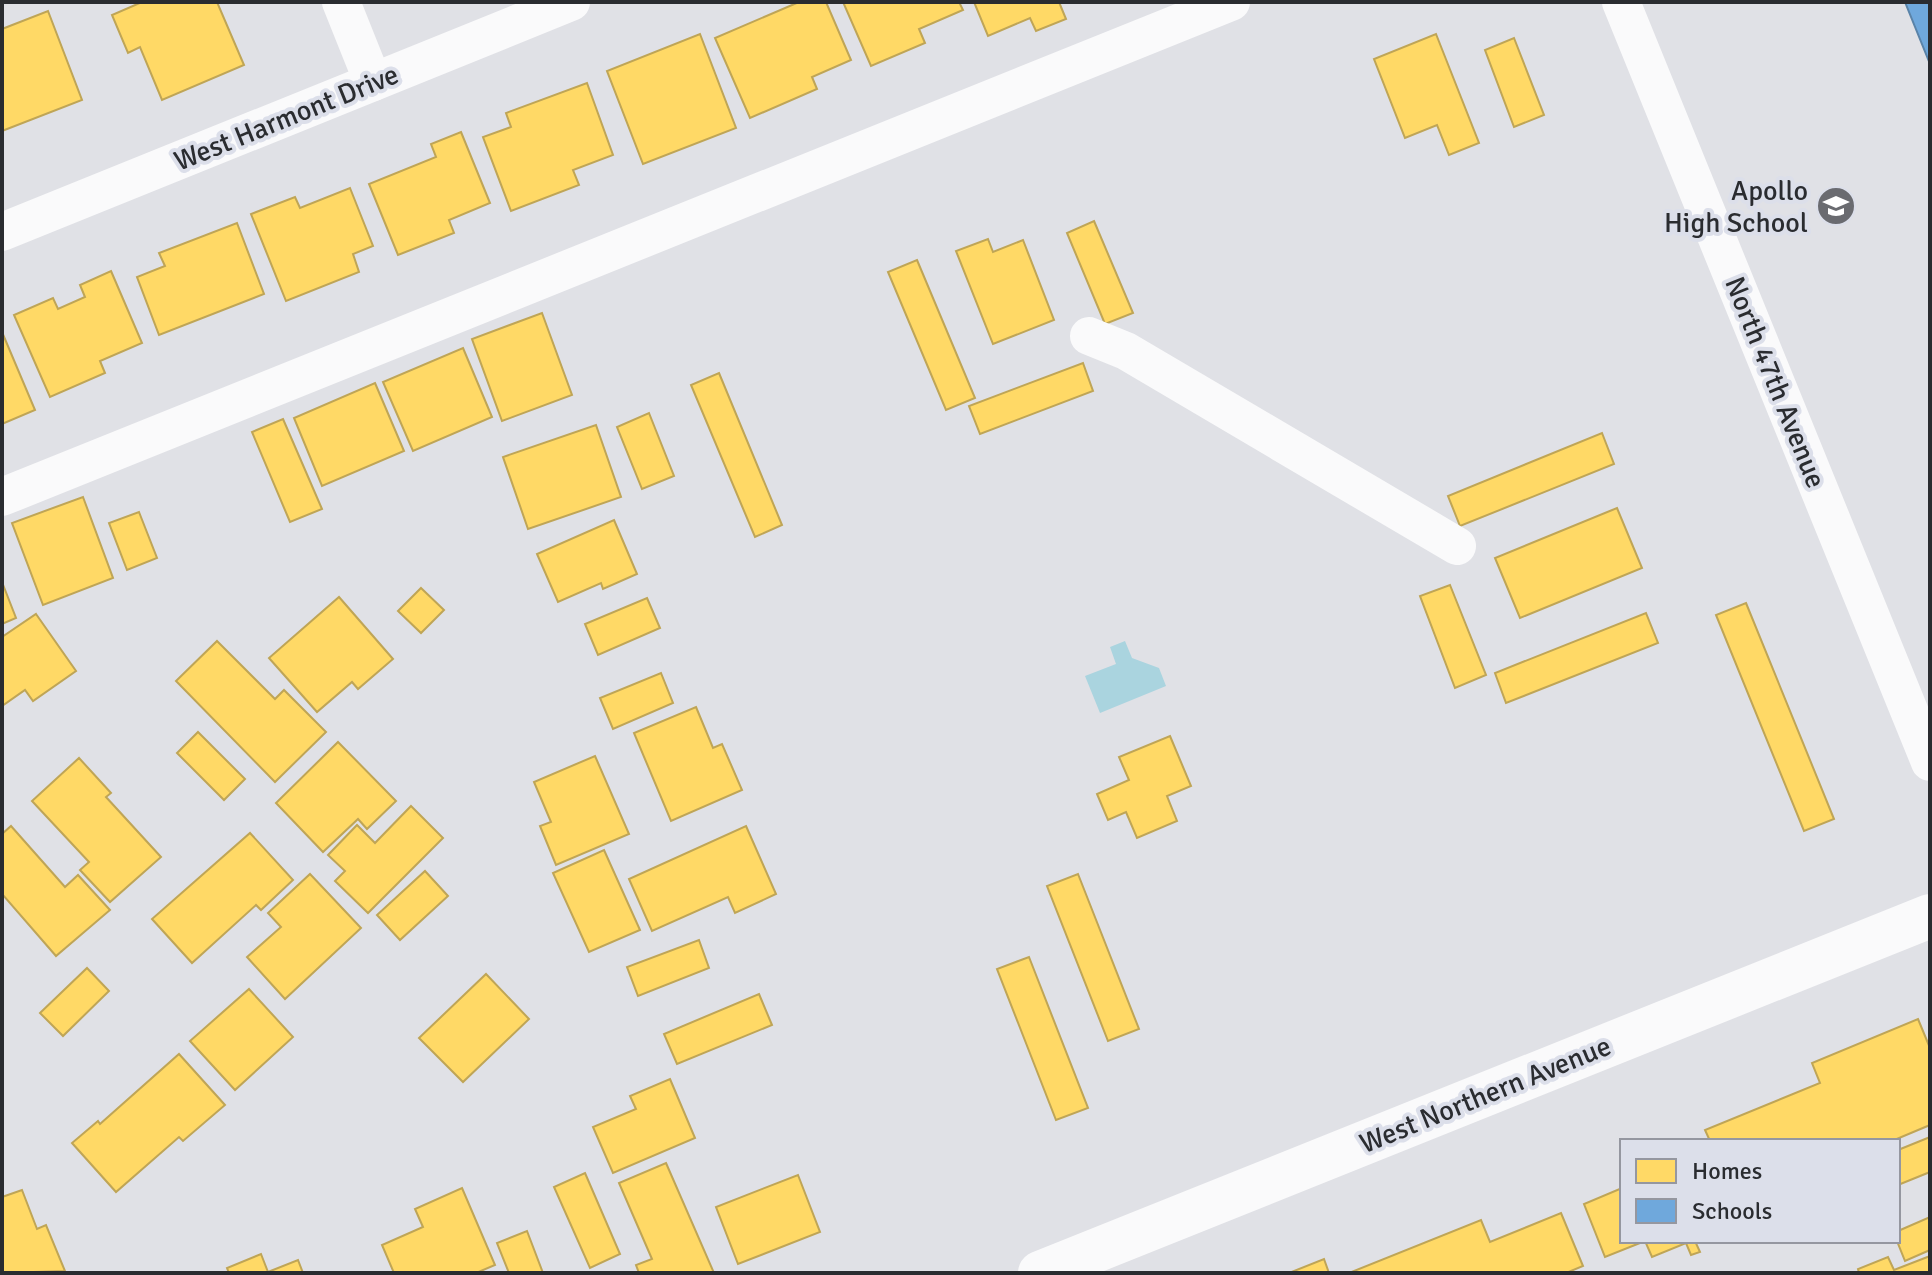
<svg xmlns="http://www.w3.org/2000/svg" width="1932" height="1275" font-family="Signika,sans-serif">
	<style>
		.water { fill: #aad4df }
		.homes { fill: #ffd966; stroke: #bfa556; stroke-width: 2 }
		.schools { fill: #6fa8dc; stroke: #5a83a8; stroke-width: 2 }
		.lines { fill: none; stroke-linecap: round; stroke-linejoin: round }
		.minor { stroke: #fafafb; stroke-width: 38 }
		.major { stroke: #fafafb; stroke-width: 44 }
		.labels { text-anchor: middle; stroke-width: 8; stroke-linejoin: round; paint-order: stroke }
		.street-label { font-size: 28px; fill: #2a2c30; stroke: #dcdfea }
		.poi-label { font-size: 28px; fill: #2a2c30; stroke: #dcdfea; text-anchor: end }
	</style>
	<rect width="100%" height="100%" fill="#e0e1e6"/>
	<!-- water -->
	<polygon class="water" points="1125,641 1132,658 1159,668 1166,686 1100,713 1085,676 1116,664 1110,647"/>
	<!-- homes -->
	<g class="homes">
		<polygon points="142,2 217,2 244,65 162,100 140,47 128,53 112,15"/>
		<polygon points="799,2 826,2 851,60 812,77 817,89 750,118 715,38"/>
		<polygon points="843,2 959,2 963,10 919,29 925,43 871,66"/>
		<polygon points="974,2 1059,2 1066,19 1036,31 1030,18 988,36"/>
		<polygon points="48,11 82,100 2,131 2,29"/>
		<polygon points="700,34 736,128 643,164 607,71"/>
		<polygon points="1436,34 1479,143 1449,155 1437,125 1405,138 1374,59"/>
		<polygon points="1514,38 1544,115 1514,127 1485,50"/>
		<polygon points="587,83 613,155 573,170 579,185 511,211 483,137 511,127 506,113"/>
		<polygon points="461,132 490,203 449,220 454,233 398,255 369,184 436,157 431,144"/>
		<polygon points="350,188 373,246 353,254 359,272 286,301 251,214 295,197 300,208"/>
		<polygon points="1094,221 1133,313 1105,324 1067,233"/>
		<polygon points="237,223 264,294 159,335 137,277 165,266 159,253"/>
		<polygon points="988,239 993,252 1023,240 1054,320 993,344 956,251"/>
		<polygon points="917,260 975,398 946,410 888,272"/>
		<polygon points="111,271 142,343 100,361 105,373 50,397 14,315 53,298 58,309 85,297 80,285"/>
		<polygon points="542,313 572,395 502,421 472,339"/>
		<polygon points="2,332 35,410 2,424"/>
		<polygon points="463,348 492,417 413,451 383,382"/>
		<polygon points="1083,363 1093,391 980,434 969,406"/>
		<polygon points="719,373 782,525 755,537 691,385"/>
		<polygon points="375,383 404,451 322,486 294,418"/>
		<polygon points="649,413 674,476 642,489 617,427"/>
		<polygon points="283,419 322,509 290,522 252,432"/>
		<polygon points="596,425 621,497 528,529 503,457"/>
		<polygon points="1602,433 1614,464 1460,526 1448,496"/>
		<polygon points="83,497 113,578 43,605 12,523"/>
		<polygon points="1617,508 1642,568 1520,618 1495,558"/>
		<polygon points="139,512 157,558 127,570 109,523"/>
		<polygon points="614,520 637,574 603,589 601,583 558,602 537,554"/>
		<polygon points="2,582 16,618 2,624"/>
		<polygon points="1450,585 1486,675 1455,688 1420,596"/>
		<polygon points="421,588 444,610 421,633 398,611"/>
		<polygon points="339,597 393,659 358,689 352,682 317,712 269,658"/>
		<polygon points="647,598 660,628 598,655 585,624"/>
		<polygon points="1746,603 1834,819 1804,831 1716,615"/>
		<polygon points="1646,613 1658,643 1506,703 1495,673"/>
		<polygon points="36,614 76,671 33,701 25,690 2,706 2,637"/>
		<polygon points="217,641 275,699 284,690 326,732 275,782 176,681"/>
		<polygon points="661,673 673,703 613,729 600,698"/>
		<polygon points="696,707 713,748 722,744 742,790 671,821 634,733"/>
		<polygon points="198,732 245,779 224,800 177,753"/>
		<polygon points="1170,736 1191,786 1167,796 1177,821 1137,838 1126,812 1108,820 1097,794 1129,780 1119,757"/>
		<polygon points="338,742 396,801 367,829 358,819 323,852 276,803"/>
		<polygon points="595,756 629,834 556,865 540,826 551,822 534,782"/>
		<polygon points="79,758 111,793 106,797 161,857 110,902 80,870 89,862 32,801"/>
		<polygon points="411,806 443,838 368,913 335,881 345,871 328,855 357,825 375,843"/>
		<polygon points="11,826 65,887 78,875 110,910 56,956 2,894 2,834"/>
		<polygon points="746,826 776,894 735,913 728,897 652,931 629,879"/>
		<polygon points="250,833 293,880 261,910 256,905 192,963 152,919"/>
		<polygon points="604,850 640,930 589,952 553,873"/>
		<polygon points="425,871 448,896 400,940 377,915"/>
		<polygon points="310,874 361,928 285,999 247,957 281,927 268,913"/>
		<polygon points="1078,874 1139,1029 1108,1041 1047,886"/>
		<polygon points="699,940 709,968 638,996 627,967"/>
		<polygon points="1029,957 1088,1108 1056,1120 997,969"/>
		<polygon points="87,968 109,991 63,1036 40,1013"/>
		<polygon points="486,974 529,1019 463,1082 419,1038"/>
		<polygon points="249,989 293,1037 235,1090 190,1041"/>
		<polygon points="759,994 772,1025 677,1064 664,1034"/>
		<polygon points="1918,1019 1930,1048 1930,1125 1892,1141 1710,1141 1705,1130 1820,1083 1812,1063"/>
		<polygon points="179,1054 225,1105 183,1141 179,1137 116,1192 72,1143 98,1121 100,1124"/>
		<polygon points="670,1079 695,1138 613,1173 593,1127 636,1109 630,1096"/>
		<polygon points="1930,1137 1930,1172 1898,1185 1898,1150"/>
		<polygon points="666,1163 714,1273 639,1273 636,1265 652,1259 619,1183"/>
		<polygon points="585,1173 620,1254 590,1268 554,1187"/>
		<polygon points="798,1175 820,1232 738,1264 716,1207"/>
		<polygon points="462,1188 495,1265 476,1273 394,1273 382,1245 423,1227 415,1209"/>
		<polygon points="1622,1188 1622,1241 1645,1241 1605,1257 1584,1204"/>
		<polygon points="22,1190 37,1229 46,1225 65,1271 2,1273 2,1197"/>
		<polygon points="1561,1213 1583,1266 1566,1273 1349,1273 1481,1220 1490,1242"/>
		<polygon points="1930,1217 1930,1250 1905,1261 1897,1241 1898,1231"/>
		<polygon points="527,1231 543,1273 509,1273 497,1243"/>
		<polygon points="1645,1241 1695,1241 1700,1252 1691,1255 1686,1243 1652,1257"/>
		<polygon points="261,1254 268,1272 298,1260 303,1273 229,1273 227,1268"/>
		<polygon points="1930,1256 1930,1273 1859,1273 1858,1269 1888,1257 1894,1270"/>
		<polygon points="1324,1259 1329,1273 1289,1273"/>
	</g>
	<!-- schools -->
	<polygon class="schools" points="1905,2 1930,2 1930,64"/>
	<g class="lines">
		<!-- minor -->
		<g class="minor">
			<polyline points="341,2 373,82"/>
			<polyline points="1621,2 1930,762"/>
			<polyline points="2,232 571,2"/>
			<polyline points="1089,336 1126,351 1457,546"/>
			<polyline points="2,497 1231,2"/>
		</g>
		<!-- major -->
		<polyline class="major" points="1040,1273 1930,916"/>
	</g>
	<!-- icons -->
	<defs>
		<g id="school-disc" transform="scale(2)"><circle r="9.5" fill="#6a6b70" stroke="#dcdfea"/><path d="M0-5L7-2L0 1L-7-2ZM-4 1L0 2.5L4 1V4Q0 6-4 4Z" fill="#fff"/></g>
	</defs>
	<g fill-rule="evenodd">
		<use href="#school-disc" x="1836" y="206"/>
	</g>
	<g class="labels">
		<!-- street labels -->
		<g class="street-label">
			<text transform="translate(286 117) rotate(-22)" y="10">West Harmont Drive</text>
			<text transform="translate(1776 382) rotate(68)" y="10">North 47th Avenue</text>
			<text transform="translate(1485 1094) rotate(-22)" y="10">West Northern Avenue</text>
		</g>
		<!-- poi labels -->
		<g class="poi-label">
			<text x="1808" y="200">Apollo<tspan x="1808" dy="32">High School</tspan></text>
		</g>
	</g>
	<!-- border -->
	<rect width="1932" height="1275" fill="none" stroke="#2a2c30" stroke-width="8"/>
	<!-- legend -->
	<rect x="1620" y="1139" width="280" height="104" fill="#dcdfea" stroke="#9597a0" stroke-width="2"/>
	<rect x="1636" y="1159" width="40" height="24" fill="#ffd966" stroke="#9597a0" stroke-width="2"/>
	<text x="1692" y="1179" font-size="24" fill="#2a2c30">Homes</text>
	<rect x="1636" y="1199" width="40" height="24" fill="#6fa8dc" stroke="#9597a0" stroke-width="2"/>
	<text x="1692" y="1219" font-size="24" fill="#2a2c30">Schools</text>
</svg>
